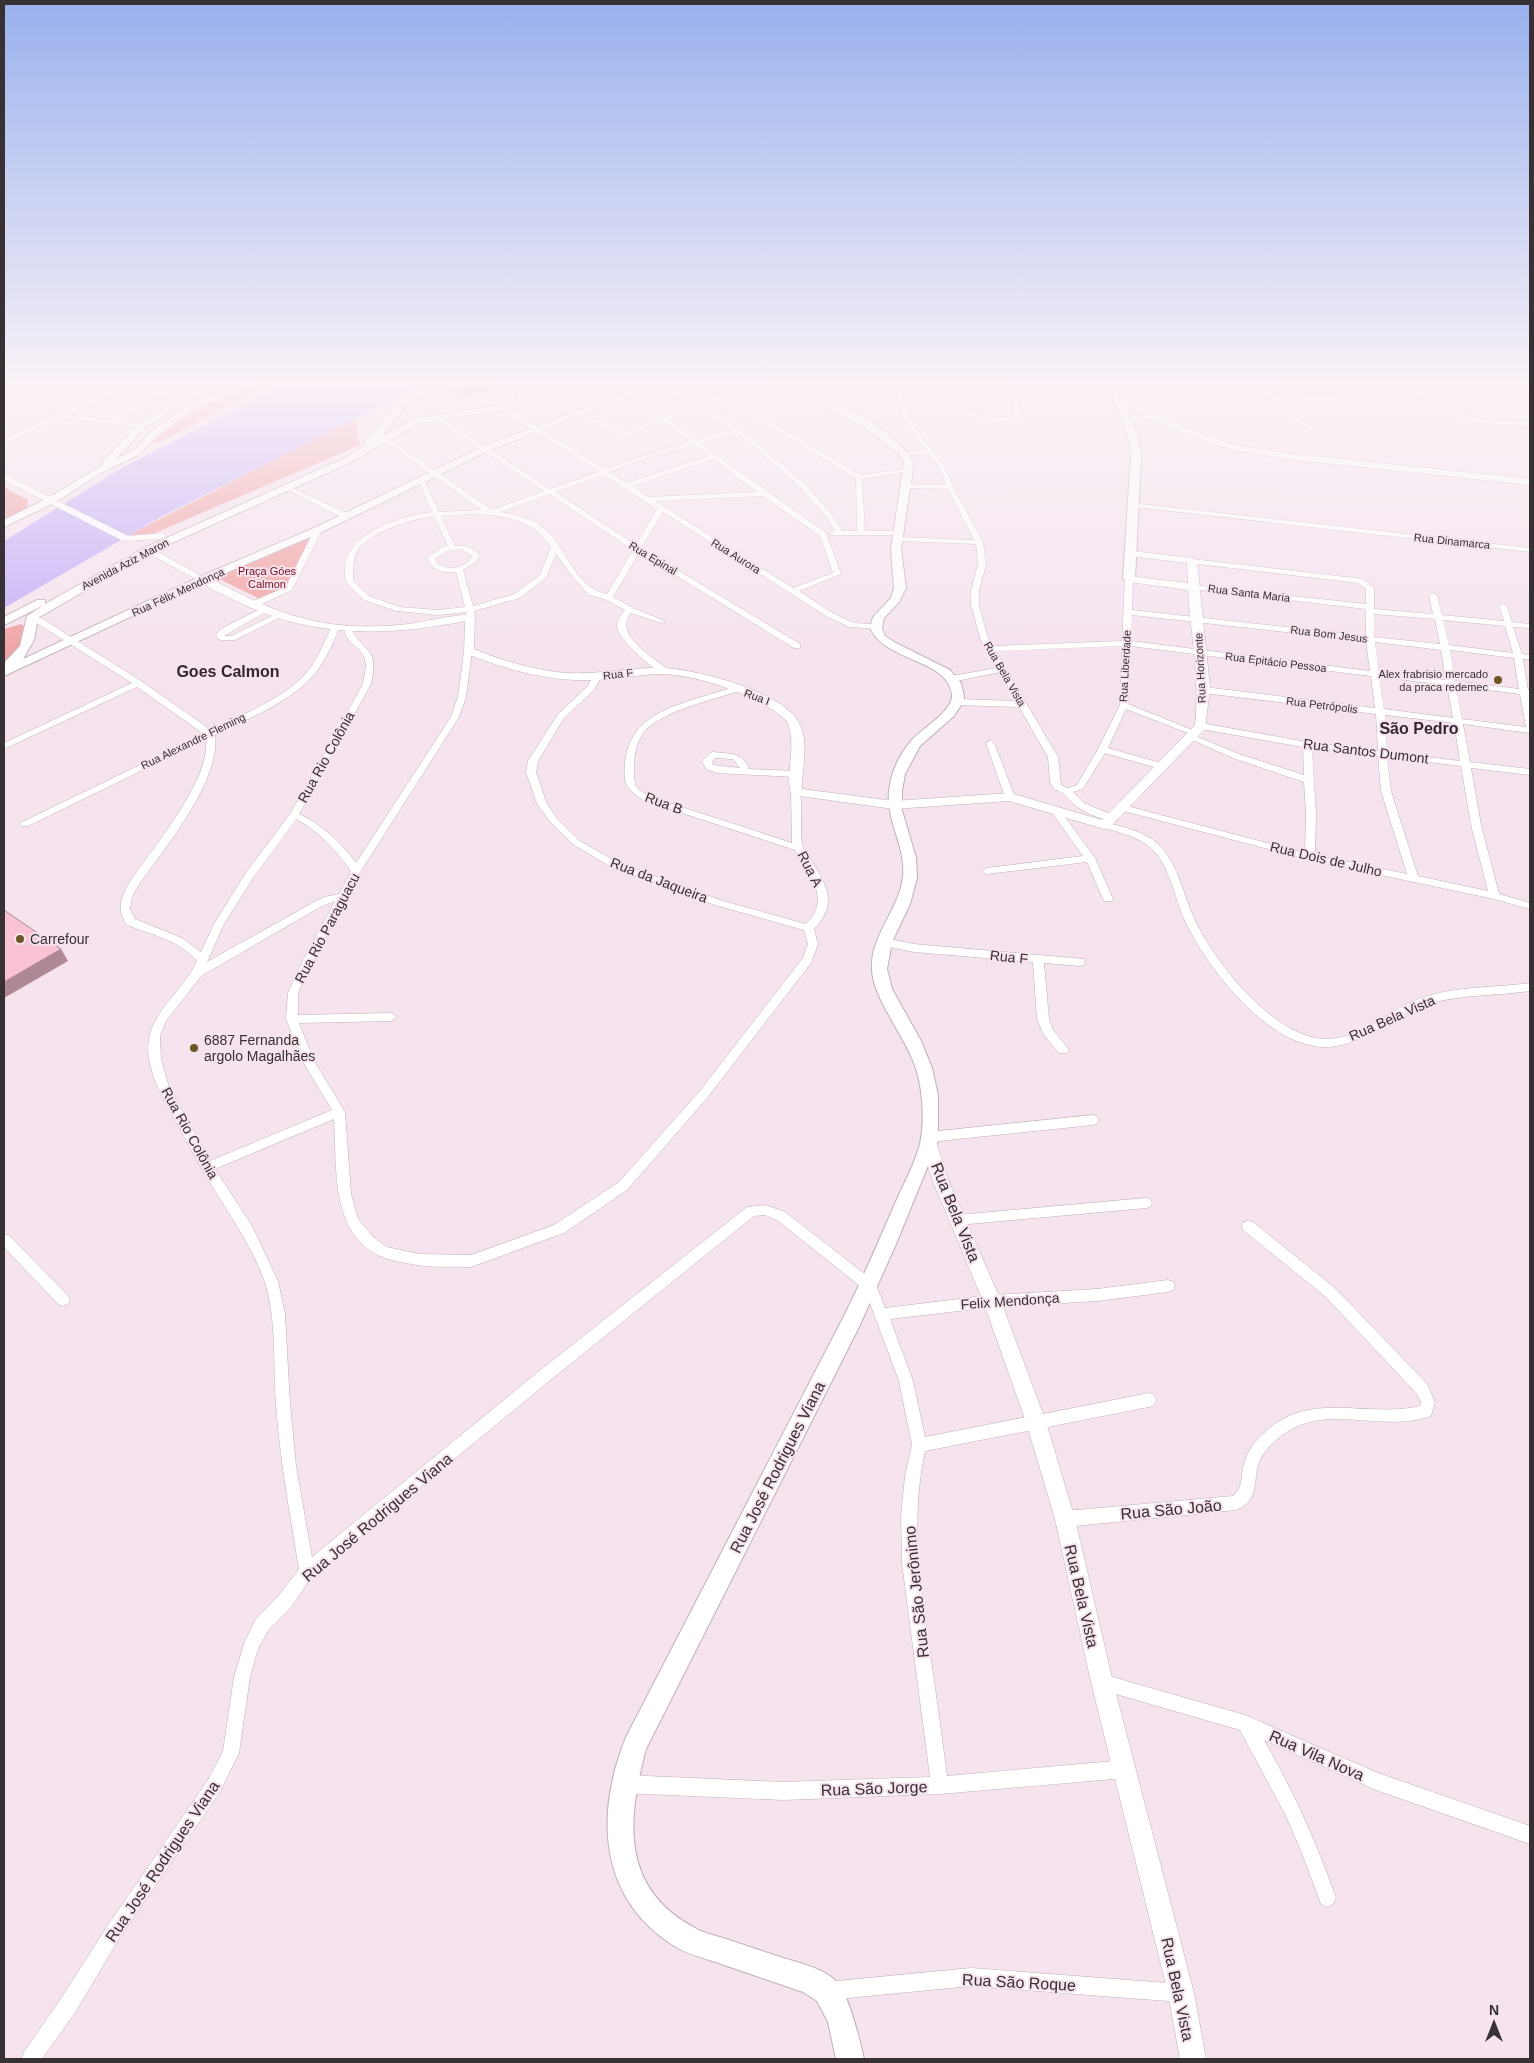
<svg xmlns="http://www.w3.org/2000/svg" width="1534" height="2063" font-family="Arial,sans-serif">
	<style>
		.green { fill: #f09f9e }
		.water { fill: #c3adf8 }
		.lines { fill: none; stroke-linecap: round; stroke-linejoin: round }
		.minor-casing { stroke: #c1b0bb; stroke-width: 1 }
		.tertiary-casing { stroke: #c1b0bb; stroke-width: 1 }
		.secondary-casing { stroke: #c1b0bb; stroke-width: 2 }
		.minor { fill: #fff; fill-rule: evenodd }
		.tertiary { fill: #fff; fill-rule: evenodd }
		.secondary { fill: #fff; fill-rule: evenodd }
		.wall { fill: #d6a8b5 }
		.shaded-wall { fill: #ae8894 }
		.building { fill: #f9c3d3; stroke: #ae8894 }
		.poi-dot { fill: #6d5525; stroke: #f5e3ee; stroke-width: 2 }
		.labels { text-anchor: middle; stroke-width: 4; stroke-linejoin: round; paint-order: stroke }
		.far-street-label { font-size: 11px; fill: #373035; stroke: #f5e3ee }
		.far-park-label { font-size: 11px; fill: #770e1e; stroke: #f5e3ee }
		.far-poi-label { font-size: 11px; fill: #373035; stroke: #f5e3ee; text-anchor: end }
		.street-label { font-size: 14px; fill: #373035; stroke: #f5e3ee }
		.poi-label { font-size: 14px; fill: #373035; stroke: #f5e3ee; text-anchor: start }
		.far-district-label { font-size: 16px; font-weight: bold; fill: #342730; stroke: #f5e3ee }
		.near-street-label { font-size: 16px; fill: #373035; stroke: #f5e3ee }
	</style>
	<rect width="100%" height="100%" fill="#f5e3ee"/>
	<!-- green -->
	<g class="green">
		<path d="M258,384H269L156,444L154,441C189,411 216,400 258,384Z"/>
		<polygon points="350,421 356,421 360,445 141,539 129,535"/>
		<polygon points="4,487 28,500 27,508 4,520"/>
		<polygon points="311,535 283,592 264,601 217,578"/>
		<polygon points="21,624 28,629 27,639 4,666 4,629"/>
	</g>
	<!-- water -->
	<polygon class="water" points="284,384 424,384 159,518 4,608 4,541 122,468"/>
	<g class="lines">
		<!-- minor casing -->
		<g class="minor-casing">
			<g id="minor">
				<polygon points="4,384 8,384 4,386"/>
				<polygon points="97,384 111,384 155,390 166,384 173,384 162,391 191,397 188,399 157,394 115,421 144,425 145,426 142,428 59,417 58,416 61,414 107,420 150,393"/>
				<polygon points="555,384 563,384 523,401 518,400"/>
				<path d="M588,384H595L664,417L696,404L655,384H663L701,402L747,384H755L727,396L860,475L912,468V470L910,471L862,479L865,531H903V535H832L828,533L835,531C816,495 767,458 736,433L700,443L826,533L841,574L799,591C816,602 833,615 852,622C860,625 872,622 879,627L878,629L849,627L826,616L663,512L641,548L800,644V648H794L639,553L613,597L633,608L665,621L661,623L631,613C613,635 652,656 667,669V673L664,674C652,669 619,640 617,627C616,621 621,615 625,610L607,600L589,595L573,577L556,554L546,578L520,598L474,611L475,615L471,617H468L466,612L438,615L396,611L364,600L346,582C334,536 398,517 432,512L418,480L419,479L424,480L439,512L482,510L385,441V439H389L492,510L544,491L434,418V416H438L550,489L599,472L499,408V406H503L605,469L649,454L690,442L663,421L626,436L618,434L576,414V412H580L625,432L659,419ZM722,398L856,478L857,531H842C820,489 745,431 705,405ZM700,407L732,430L696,440L669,419ZM694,445L709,456L627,483L609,472L653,456ZM713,459L757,492L648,497L632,486ZM603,475L657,509L636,545L555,492ZM549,494L633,550L607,594C572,587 567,544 541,526C529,518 514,514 500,512ZM763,496L820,536L833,573L793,588L655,501ZM472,514C503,515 533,519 551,547L540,575L514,594L473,606L463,570L476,562L480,555C473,548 465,544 455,546L441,516ZM434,516L448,546L442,547L427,558C432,571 443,573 456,572L465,607L438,610L400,607L369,596L353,580C353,572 353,563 355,556C362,533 413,519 434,516ZM461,549L472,556C467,569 447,571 437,563L435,559L447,551Z"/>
				<path d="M878,384H885L902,392L910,420L945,467L953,487L983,542L986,564L979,591V605L988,638L993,646L1122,641L1125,579L1129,577L1133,579L1132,610L1366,636V609L1192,589L1188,587L1192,585L1366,604V589L1358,583L1189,563L1188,561L1192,559L1363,579L1374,588V609L1433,614L1429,595L1433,593L1437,595L1442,615L1504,621L1499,606L1503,604L1507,606L1512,622L1530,624V628L1513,627L1522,654L1530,655V659H1523L1528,690H1530V733L1463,724L1470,762L1530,769V775L1471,768L1481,825L1499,894L1530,903V909L1494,899L1310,860L1120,810L1118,808L1123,805L1305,853L1306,814L1304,782L1233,758L1188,738L1192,735L1195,736L1239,754L1304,775L1303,747L1201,729L1197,726L1201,723L1307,742L1378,751L1376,714L1204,693L1200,690L1204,687L1375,708L1371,676L1130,646L1128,704L1200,733L1199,735H1193L1126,709L1108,748L1164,764L1166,766L1161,769L1105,753L1083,789L1073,792L1084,803L1115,816V820C1104,822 1084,812 1075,805C1065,797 1068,794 1054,789L1050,782L1048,757L1019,707L958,705L954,702L958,699L1016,701L1000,672L952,682L948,679L952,676L997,668L980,638L971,605V591L978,564L976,544L898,541L894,539L898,537L974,540L948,489L905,488L902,486L905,484L946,485L939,467L928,453L904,456L901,454L926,449L904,420L896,393ZM1374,614L1435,619L1440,644L1374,637ZM1132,615L1366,641L1370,671L1131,641ZM1443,620L1505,626L1513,653L1449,645ZM1375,642L1441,650L1446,680L1379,672ZM1122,646L1120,705L1098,749L1077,785L1068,788L1061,785L1058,757L1007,671L1008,669L1005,667L996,651ZM1450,650L1514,658L1519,689L1455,681ZM1379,677L1447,685L1453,718L1384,709ZM1456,686L1520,694L1526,727L1462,719ZM1385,715L1454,723L1460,761L1387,752ZM1312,748L1378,756L1381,791L1407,874L1315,855L1316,814ZM1387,757L1461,766L1471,825L1488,891L1418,876L1391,791Z"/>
				<path d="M948,384H954L971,413C982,418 1002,420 1014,416L1009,384H1015L1020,417C1010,425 972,422 963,412C957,404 953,393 948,384Z"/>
				<polygon points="1258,384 1264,384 1277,398 1337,396 1340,398 1337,400 1280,402 1292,415 1314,428 1315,429 1312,431 1288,417"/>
				<path d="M1407,384H1413C1423,392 1433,402 1444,408C1470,422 1501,420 1530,422V426C1480,424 1444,423 1407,384Z"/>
				<polygon points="1525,384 1530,384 1530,389 1528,388"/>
				<path d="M1135,415L1157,417L1160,419C1153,423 1144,417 1136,419C1131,420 1130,424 1125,423V421Z"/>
				<polygon points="288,486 349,514 350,516 343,518 286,489 285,488"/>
				<polygon points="1132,503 1530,548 1530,552 1135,507 1131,505"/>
				<polygon points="315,528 322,530 292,590 257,606 251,606 251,602 286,587"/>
				<polygon points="145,548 151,548 207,579 200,581 145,552"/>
				<polygon points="262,608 269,610 224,636 231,636 276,614 283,616 235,640 221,640 217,638 216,635 221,629"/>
				<path d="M35,618H41L141,681L211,730C244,713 288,698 311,667C320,654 325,640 332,626L339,628C332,646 324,664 311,678C285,705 247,719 215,735C220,777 175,835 151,868C144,877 137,886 132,897L130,910L135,919L182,938L201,952L214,924L245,874L290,814L363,684C364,676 367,668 365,660C363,647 343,643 345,628H351C365,656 379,645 371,684L299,814C322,824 341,843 356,863L451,717L458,697L464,651L468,649L472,651L466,697L459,717L361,871L349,894L350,896L346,899L309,968L298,993V1015L391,1013L397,1017L391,1021L299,1023L314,1061L345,1112L351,1194L358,1219L373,1237L387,1247L419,1254L471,1255L554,1225L619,1182L699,1092L803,958L808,944L804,930L715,905L611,867L574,845L552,824L537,804L526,772L528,761L558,714L587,687L594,675H600L601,677L594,690L564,718L538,761L536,772L547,804L558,820L580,841L619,863L723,901L806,924C832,899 809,874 795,850L645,801C627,790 623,785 625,764C626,750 631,736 641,726C661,705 706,697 733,687H739V691C715,699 659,712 644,732C633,747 633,767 635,785L639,790L651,797L792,843L791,792L793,790H799C804,802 799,828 802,843C803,850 808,855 811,860C827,885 838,905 814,929L818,944L811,963L707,1098L627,1190L564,1233L476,1265L471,1267C454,1266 435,1268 417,1265C406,1263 391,1261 380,1256C330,1233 337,1166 334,1119L215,1169L252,1226L278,1281L285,1314L290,1404L296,1466L312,1557L538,1372L747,1207L766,1205L785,1212L875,1282L885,1308L992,1295L1097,1289L1168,1280L1173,1282L1175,1286L1173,1290L1168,1292L1097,1301L992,1307L890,1319L913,1381L925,1437L1149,1393L1154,1395L1156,1400L1154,1405L1149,1407L925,1451C911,1516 919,1575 928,1640C935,1685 941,1730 947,1776L1125,1760L1131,1763L1134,1769L1131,1775L1125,1778L940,1794L783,1800L623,1793L617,1790L614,1784L617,1778L623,1775L783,1782L930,1777L902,1563L901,1515L905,1476L912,1445L899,1381L865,1290L777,1220L765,1215L754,1216L548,1382L312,1576L292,1606L268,1631L258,1649L250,1677L239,1753L220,1792L120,1937L76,2011L42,2059H21L24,2052L62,1997L108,1925L208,1780L223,1751L234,1677L245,1641L256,1619L280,1594L299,1569C290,1514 280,1460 276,1404C273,1365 277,1317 264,1280C250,1241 224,1207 203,1171C194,1156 186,1140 178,1125C166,1104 153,1083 149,1059C142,1015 181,996 197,961C179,940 152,935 127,925C117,911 120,900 128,885C150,850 211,782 206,739L28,826H22L20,824L22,822L204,734L137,687L4,749V743L132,683L35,622ZM296,819C318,830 337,851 351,871L339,894L324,897L314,902L207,962L224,924L253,878ZM335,901L299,968L288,993L286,1019L303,1062L332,1110L210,1161L169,1087L161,1059L160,1036L166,1021L201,976L322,906Z"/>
				<polygon points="990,740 994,743 1015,797 1013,799 1010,800 1005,797 986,743"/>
				<path d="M713,752C728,754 744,752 749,769L795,771L800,774L795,777L717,773L706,769L702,761L710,753ZM715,758L733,759L740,768L713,765L712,761Z"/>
				<polygon points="1056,808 1059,809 1095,858 1113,899 1112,901 1104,901 1087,862 987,874 982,871 987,868 1083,856 1051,811"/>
				<path d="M1104,822C1124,827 1148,832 1162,848C1179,868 1184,897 1195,920C1214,962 1274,1037 1324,1039C1360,1040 1389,1009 1421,998C1456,986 1494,988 1530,983V991C1497,996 1462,994 1429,1004C1393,1015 1365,1046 1326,1047C1269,1048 1207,968 1185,921C1175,899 1171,871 1155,852C1141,837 1119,832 1101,827L1099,825L1101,823Z"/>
				<polygon points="884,938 914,944 1084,959 1085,962 1084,965 1080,966 1044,963 1049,1019 1053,1030 1069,1050 1067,1053 1059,1053 1044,1035 1037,1019 1033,962 914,952 880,945 879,942"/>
				<polygon points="1093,1115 1097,1117 1099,1120 1097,1123 1093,1125 929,1142 925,1140 923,1137 925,1134 929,1132"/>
				<polygon points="1146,1198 1150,1199 1152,1203 1150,1207 1146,1208 958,1225 953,1224 952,1220 953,1216 958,1215"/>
				<path d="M1248,1221L1253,1222L1336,1289L1427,1384L1435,1402L1431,1416C1388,1432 1339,1408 1298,1426C1284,1432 1266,1446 1259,1462C1252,1480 1261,1500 1236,1510L1065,1527L1060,1524L1057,1519L1060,1514L1065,1511L1233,1496C1244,1487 1240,1477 1244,1464C1247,1453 1253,1443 1262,1435C1309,1388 1364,1419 1420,1406L1421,1402L1417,1394L1326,1297L1243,1230L1242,1226L1243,1222Z"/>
				<polygon points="4,1234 9,1235 68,1296 70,1300 68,1304 63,1306 58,1304 4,1247"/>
				<path d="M1102,1674L1245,1715L1378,1773L1530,1826V1844L1376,1790L1264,1740C1293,1791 1317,1843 1336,1898L1333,1904L1327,1907L1321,1904L1302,1853L1285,1814L1240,1730L1102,1690L1096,1688L1094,1682L1096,1676Z"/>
				<polygon points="971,1968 1181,1984 1188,1986 1190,1993 1188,2000 1181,2002 971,1986 827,2000 820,1998 818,1991 820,1984 827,1982"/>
			</g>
		</g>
		<!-- tertiary casing -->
		<g class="tertiary-casing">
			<g id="tertiary">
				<polygon points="122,384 132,384 4,445 4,439"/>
				<polygon points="1113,396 1119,396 1181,426 1234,445 1286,453 1530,479 1530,485 1286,459 1232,450 1175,430 1113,400"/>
				<polygon points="4,474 128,536 162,533 167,536 162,539 123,541 4,480"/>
				<path d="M1132,551L1192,558L1197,561L1210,688L1205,729L1109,828L1104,829L1009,801L894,809L792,795C783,778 799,744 786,720C758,695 696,674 659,674C631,675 603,682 575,680C536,678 500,667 464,653L465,621C386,637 308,638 234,600C223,594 206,588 198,579L207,577C276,613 319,632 399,625C415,624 465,612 475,615L474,649C503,661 534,670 565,673C597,675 628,667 660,668C693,668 787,692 800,725C809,744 802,768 802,789L894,801L1010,793L1102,820L1195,725C1200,677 1191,637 1188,590L1129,582L1124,579L1129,576L1188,583L1187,563L1128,556L1127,554Z"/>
				<polygon points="929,1139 935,1140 937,1145 950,1184 1001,1301 1046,1422 1075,1519 1113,1682 1194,1993 1206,2059 1180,2059 1168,1993 1091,1682 1055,1519 1026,1422 983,1301 934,1184 921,1145 923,1140"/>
			</g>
		</g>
		<!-- secondary casing -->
		<g class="secondary-casing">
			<g id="secondary">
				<polygon points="247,384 259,384 201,405 160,433 140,454 101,473 54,503 4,527 4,520 46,499 103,465 103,461 139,424 185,395 193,397 145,428 116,459 134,450 154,429 195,401"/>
				<polygon points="429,384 439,384 408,403 381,437 414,419 499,405 517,398 518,391 512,384 521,384 527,391 524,402 501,410 420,423 347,464 152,552 38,618 34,640 23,659 199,577 314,528 482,447 648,384 659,384 488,451 322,532 207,581 4,676 4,663 20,646 27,616 44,605 4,625 4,617 37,600 45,600 45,604 144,548 341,460 367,445 364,443 366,441 402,399"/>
				<path d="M786,384H796C836,403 889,423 914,462L901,549L906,588L899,602L884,618L882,628L885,636L894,642L950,670L961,683L964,696L963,702L954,716L920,746L905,774L902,791V810L916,858L917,878L910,904L892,942L887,969L892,989L921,1041L932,1068L938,1095V1141L896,1244L859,1327L646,1749C627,1820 620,1888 695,1928C703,1933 714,1935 723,1938C741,1944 759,1950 777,1956C795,1962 822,1967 836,1981C849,1994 860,2041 864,2059H836L828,2022L817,2001L803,1992C777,1983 750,1974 724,1965C708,1959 689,1955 674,1946C598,1898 595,1814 626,1737L845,1314C864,1276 880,1238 897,1199C905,1181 915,1163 920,1144C925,1120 923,1089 915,1066C905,1036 872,997 872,969C870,935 900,909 903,876C906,847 886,821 889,791C891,772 899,755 911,741C921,729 953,711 952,695C949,659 885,662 870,628L873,617L891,598L894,588L891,549L904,462L899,454L871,432Z"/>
				<polygon points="1107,384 1115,384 1138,436 1141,454 1135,579 1129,582 1123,579 1131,454 1128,436"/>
			</g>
		</g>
		<!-- minor -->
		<use href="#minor" class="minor"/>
		<!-- tertiary -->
		<use href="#tertiary" class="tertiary"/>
		<!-- secondary -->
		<use href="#secondary" class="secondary"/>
	</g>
	<!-- wall -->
	<polygon class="wall" points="440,384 495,384 486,392 462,396 443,391 441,388"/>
	<!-- shaded-wall -->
	<g class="shaded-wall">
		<polygon points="471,384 495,384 486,392 462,396 461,385"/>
		<polygon points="61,949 68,961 4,998 4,982"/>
	</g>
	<!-- building -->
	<g class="building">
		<polygon points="454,384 471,384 461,385"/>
		<polygon points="4,910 61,949 4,982"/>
	</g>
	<!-- sky -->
	<linearGradient id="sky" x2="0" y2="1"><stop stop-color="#99b1ee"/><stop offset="0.57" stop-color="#faf2f7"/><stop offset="1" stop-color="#faf2f7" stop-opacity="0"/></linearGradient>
	<rect width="1534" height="673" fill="url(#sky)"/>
	<!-- markers -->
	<g class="poi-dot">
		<circle cx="1498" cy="680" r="5"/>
		<circle cx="20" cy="939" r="5"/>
		<circle cx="194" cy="1048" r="5"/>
	</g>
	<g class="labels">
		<!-- far-street labels -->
		<g class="far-street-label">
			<text transform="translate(1452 541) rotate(6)" y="4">Rua Dinamarca</text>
			<text transform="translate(736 556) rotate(32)" y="4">Rua Aurora</text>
			<text transform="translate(653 558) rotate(31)" y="4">Rua Epinal</text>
			<text transform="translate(125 564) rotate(-28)" y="4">Avenida Aziz Maron</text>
			<text transform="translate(178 592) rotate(-25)" y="4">Rua Félix Mendonça</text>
			<text transform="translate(1249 593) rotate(7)" y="4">Rua Santa Maria</text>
			<text transform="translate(1329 634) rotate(7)" y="4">Rua Bom Jesus</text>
			<text transform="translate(1276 662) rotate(7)" y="4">Rua Epitácio Pessoa</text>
			<text transform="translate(1125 666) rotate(-87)" y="4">Rua Liberdade</text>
			<text transform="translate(1200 668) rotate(-93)" y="4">Rua Horizonte</text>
			<text transform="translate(618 674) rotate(-7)" y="4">Rua F</text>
			<text transform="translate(1005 674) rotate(60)" y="4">Rua Bela Vista</text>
			<text transform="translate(757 697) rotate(21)" y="4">Rua I</text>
			<text transform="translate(1322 705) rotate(7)" y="4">Rua Petrópolis</text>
			<text transform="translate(193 741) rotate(-26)" y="4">Rua Alexandre Fleming</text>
		</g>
		<!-- far-park labels -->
		<g class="far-park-label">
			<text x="267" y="575">Praça Góes<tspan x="267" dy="13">Calmon</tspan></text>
		</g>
		<!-- far-poi labels -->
		<g class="far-poi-label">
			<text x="1488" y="678">Alex frabrisio mercado<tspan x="1488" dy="13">da praca redemec</tspan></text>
		</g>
		<!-- street labels -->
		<g class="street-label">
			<text transform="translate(1366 751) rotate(7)" y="5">Rua Santos Dumont</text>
			<text transform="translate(326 757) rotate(-61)" y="5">Rua Rio Colônia</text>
			<text transform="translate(664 803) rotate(20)" y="5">Rua B</text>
			<text transform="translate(1326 859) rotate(13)" y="5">Rua Dois de Julho</text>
			<text transform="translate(810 869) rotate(63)" y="5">Rua A</text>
			<text transform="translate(659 880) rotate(21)" y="5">Rua da Jaqueira</text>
			<text transform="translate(327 928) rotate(-62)" y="5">Rua Rio Paraguacu</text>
			<text transform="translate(1009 957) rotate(6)" y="5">Rua F</text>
			<text transform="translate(1392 1018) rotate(-24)" y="5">Rua Bela Vista</text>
			<text transform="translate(190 1133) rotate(61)" y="5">Rua Rio Colônia</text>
			<text transform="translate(1010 1301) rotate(-4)" y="5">Felix Mendonça</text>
		</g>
		<!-- poi labels -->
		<g class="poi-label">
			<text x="30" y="944">Carrefour</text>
			<text x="204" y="1045">6887 Fernanda<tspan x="204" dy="16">argolo Magalhães</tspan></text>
		</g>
		<!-- far-district labels -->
		<g class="far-district-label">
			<text x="228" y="677">Goes Calmon</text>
			<text x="1419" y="734">São Pedro</text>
		</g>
		<!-- near-street labels -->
		<g class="near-street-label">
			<text transform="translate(956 1212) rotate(68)" y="6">Rua Bela Vista</text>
			<text transform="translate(777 1467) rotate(-63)" y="6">Rua José Rodrigues Viana</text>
			<text transform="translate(1171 1509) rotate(-5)" y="6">Rua São João</text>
			<text transform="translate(377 1517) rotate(-40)" y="6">Rua José Rodrigues Viana</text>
			<text transform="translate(916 1592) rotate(-96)" y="6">Rua São Jerônimo</text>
			<text transform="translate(1082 1596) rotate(77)" y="6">Rua Bela Vista</text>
			<text transform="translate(1317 1755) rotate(24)" y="6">Rua Vila Nova</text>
			<text transform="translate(874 1788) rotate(-2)" y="6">Rua São Jorge</text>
			<text transform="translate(162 1861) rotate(-56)" y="6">Rua José Rodrigues Viana</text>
			<text transform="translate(1019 1982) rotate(3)" y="6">Rua São Roque</text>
			<text transform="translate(1178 1989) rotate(78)" y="6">Rua Bela Vista</text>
		</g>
	</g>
	<!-- border -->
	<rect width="1534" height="2063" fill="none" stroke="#373035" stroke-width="10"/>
	<!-- north arrow -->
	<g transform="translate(1494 2023)" stroke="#f5e3ee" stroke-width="4" paint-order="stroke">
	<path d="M0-4L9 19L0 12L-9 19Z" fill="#373035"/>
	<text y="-8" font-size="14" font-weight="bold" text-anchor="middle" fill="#373035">N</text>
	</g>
</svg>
